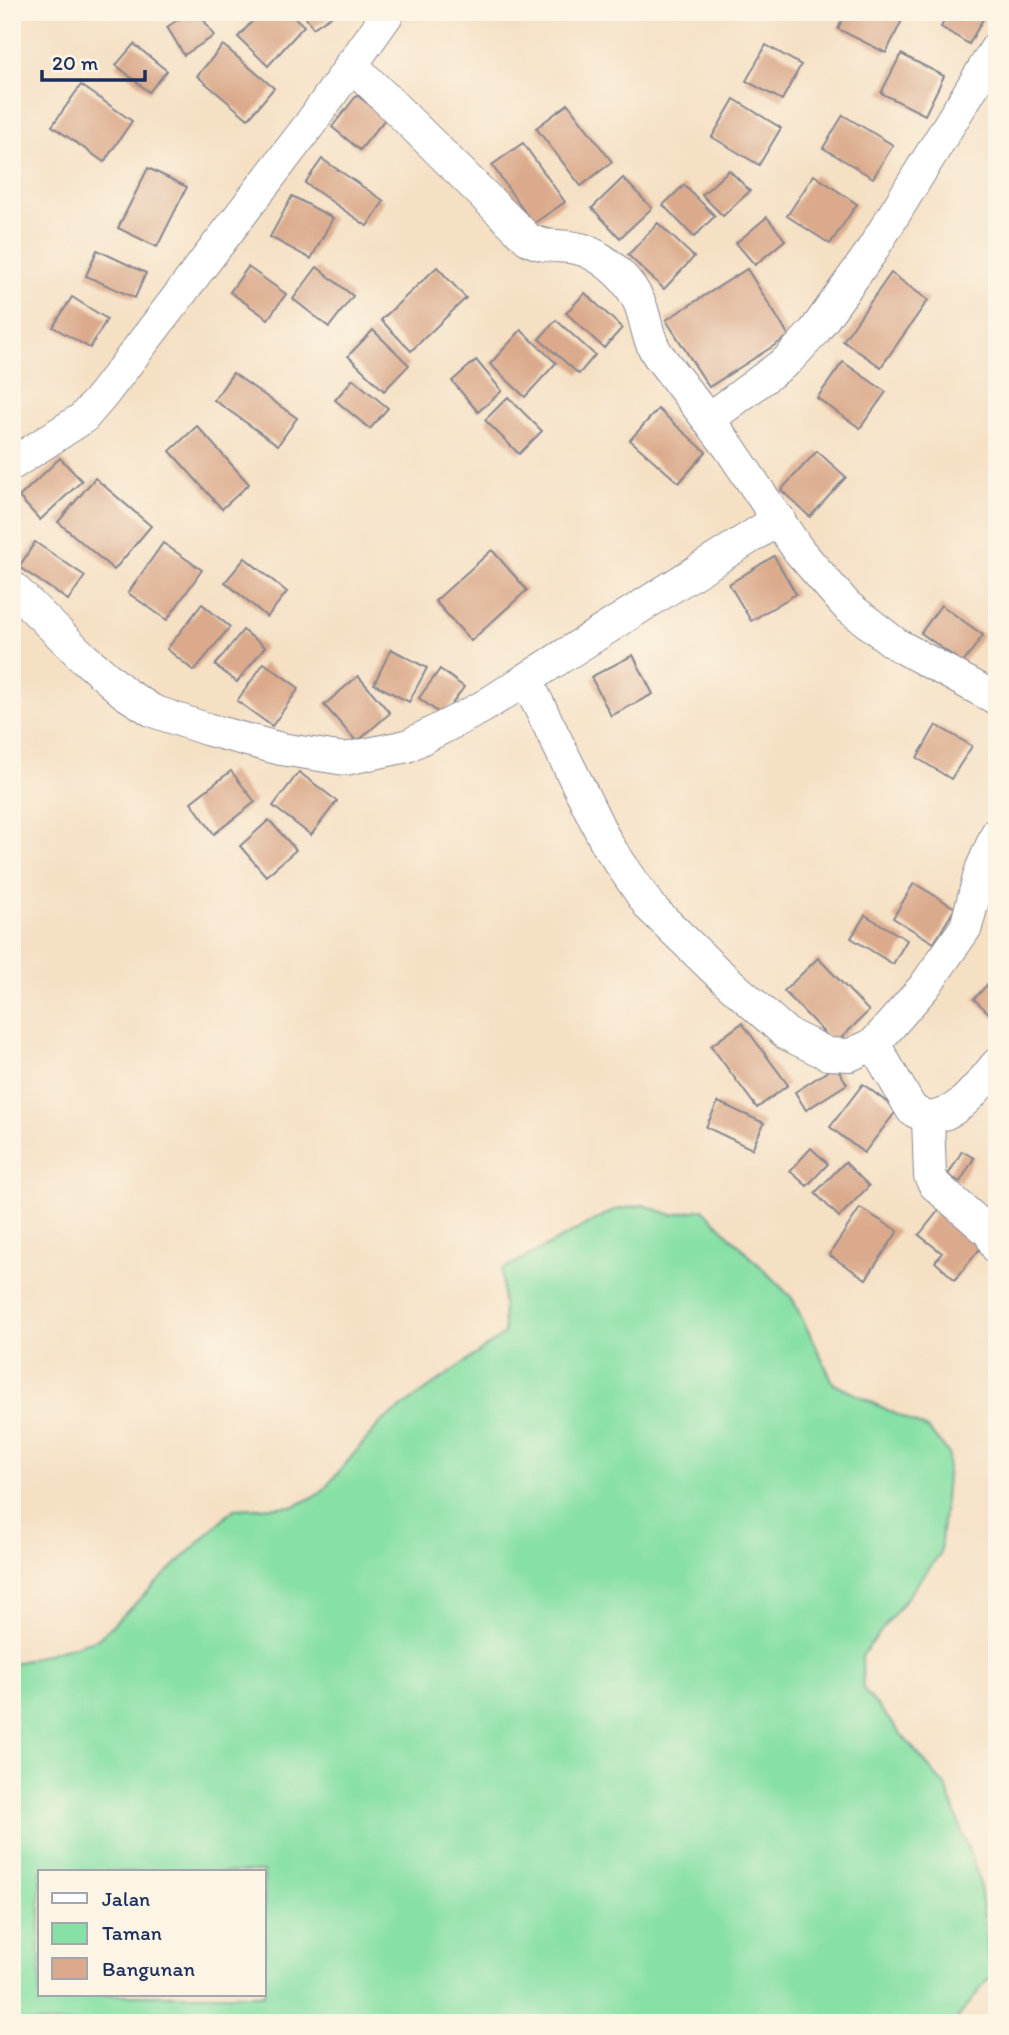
<svg xmlns="http://www.w3.org/2000/svg" width="1009" height="2035" font-family="Itim,sans-serif">
	<style>
		.green { fill: #87e0a5; stroke: #518882; stroke-width: 2; fill-rule: evenodd }
		.building { fill: #dbaa8c }
		.lines { fill: none; stroke-linecap: round; stroke-linejoin: round }
		.minor-casing { stroke: #888891; stroke-width: 34 }
		.minor { stroke: #fff; stroke-width: 32 }
	</style>
	<rect width="100%" height="100%" fill="#fcf5e5"/>
	<filter id="ink" filterUnits="userSpaceOnUse"><feTurbulence type="fractalNoise" baseFrequency=".0143" numOctaves="2"/><feDisplacementMap in="SourceGraphic" scale="14" xChannelSelector="R" yChannelSelector="G"/><feConvolveMatrix kernelMatrix="1 2 1 2 8 2 1 2 1" color-interpolation-filters="sRGB"/></filter>
	<filter id="wash" filterUnits="userSpaceOnUse"><feTurbulence type="fractalNoise" baseFrequency=".00686" numOctaves="4" result="noise"/><feDisplacementMap in="SourceGraphic" scale="28" xChannelSelector="R" yChannelSelector="G"/><feGaussianBlur stdDeviation="1.57" result="paint"/><feColorMatrix in="noise" values="0 0 0 0 0 0 0 0 0 0 0 0 0 0 0 0 0 1.4 0 .05"/><feComposite in="paint" operator="in"/></filter>
	<g filter="url(#wash)">
		<rect width="100%" height="100%" fill="#f5e0c4"/>
		<!-- green -->
		<path class="green" d="M643,1205L672,1215L703,1209L792,1298L834,1384L929,1430L949,1454L940,1554L862,1656L863,1689L946,1787L979,1879L991,1976L954,2023H12V1664L98,1639L234,1509L295,1506L321,1493L380,1423L504,1334L502,1270L614,1210ZM40,1872H264V1995H40Z"/>
		<g id="blocks">
			<!-- building -->
			<g class="building">
				<polygon points="190,12 199,12 214,36 184,55 167,27"/>
				<polygon points="261,12 289,12 304,26 268,66 238,37"/>
				<polygon points="302,12 337,12 313,28"/>
				<polygon points="846,12 906,12 886,53 838,29"/>
				<polygon points="949,12 987,12 969,44 941,27"/>
				<polygon points="134,44 167,71 149,92 116,65"/>
				<polygon points="223,45 274,88 248,119 197,76"/>
				<polygon points="766,45 801,65 782,100 746,81"/>
				<polygon points="901,54 944,76 925,115 881,93"/>
				<polygon points="81,85 132,121 104,162 52,126"/>
				<polygon points="357,95 386,118 360,150 332,127"/>
				<polygon points="734,99 781,128 759,165 712,137"/>
				<polygon points="568,104 612,162 581,186 536,128"/>
				<polygon points="843,115 893,145 873,178 823,148"/>
				<polygon points="523,143 565,202 533,224 492,165"/>
				<polygon points="322,159 384,201 367,226 305,183"/>
				<polygon points="148,168 187,187 157,247 118,228"/>
				<polygon points="729,170 750,191 723,216 702,195"/>
				<polygon points="814,175 857,204 830,244 787,216"/>
				<polygon points="623,178 652,208 620,238 592,208"/>
				<polygon points="684,185 715,216 694,237 663,205"/>
				<polygon points="292,196 333,218 311,259 270,237"/>
				<polygon points="767,217 785,240 755,265 736,243"/>
				<polygon points="658,223 694,257 664,289 628,255"/>
				<polygon points="97,250 146,273 135,298 86,276"/>
				<polygon points="248,267 286,294 268,319 230,292"/>
				<polygon points="317,267 353,296 329,327 293,299"/>
				<polygon points="437,267 466,298 411,351 381,320"/>
				<polygon points="747,269 789,336 709,387 666,320"/>
				<polygon points="891,273 928,300 881,367 843,341"/>
				<polygon points="585,293 622,328 604,348 566,313"/>
				<polygon points="72,297 107,319 90,348 53,327"/>
				<polygon points="556,320 595,355 579,374 539,339"/>
				<polygon points="373,330 409,365 384,391 348,356"/>
				<polygon points="521,330 556,363 525,397 490,364"/>
				<polygon points="476,360 502,391 478,412 452,381"/>
				<polygon points="843,362 886,392 860,428 817,398"/>
				<polygon points="233,373 297,418 278,445 214,400"/>
				<polygon points="353,379 388,408 370,429 335,400"/>
				<polygon points="508,397 542,431 519,454 485,420"/>
				<polygon points="658,409 706,452 679,483 630,440"/>
				<polygon points="197,426 249,484 222,509 170,451"/>
				<polygon points="817,451 846,477 810,517 781,490"/>
				<polygon points="60,458 82,481 40,520 19,497"/>
				<polygon points="95,478 151,526 114,570 58,522"/>
				<polygon points="35,542 85,576 68,600 19,567"/>
				<polygon points="163,543 202,570 167,620 128,593"/>
				<polygon points="492,550 527,590 471,641 435,601"/>
				<polygon points="774,556 796,594 751,621 729,584"/>
				<polygon points="245,558 287,592 267,617 225,582"/>
				<polygon points="202,604 230,627 194,671 167,649"/>
				<polygon points="941,605 983,635 963,663 921,633"/>
				<polygon points="243,630 265,647 237,682 215,665"/>
				<polygon points="391,649 427,668 409,702 374,684"/>
				<polygon points="633,655 653,694 611,716 591,677"/>
				<polygon points="264,663 299,688 272,726 237,701"/>
				<polygon points="440,669 464,687 443,716 419,698"/>
				<polygon points="358,676 390,713 357,742 324,705"/>
				<polygon points="936,725 972,746 951,779 917,758"/>
				<polygon points="231,771 255,802 214,834 191,802"/>
				<polygon points="299,772 337,801 311,835 273,806"/>
				<polygon points="269,820 296,850 266,876 240,846"/>
				<polygon points="914,883 955,908 934,943 893,918"/>
				<polygon points="865,915 907,940 893,964 851,938"/>
				<polygon points="818,958 869,1011 835,1044 784,991"/>
				<polygon points="997,974 997,1021 974,999"/>
				<polygon points="742,1023 788,1085 757,1108 711,1046"/>
				<polygon points="836,1066 847,1084 806,1110 795,1092"/>
				<polygon points="863,1084 897,1110 864,1153 830,1127"/>
				<polygon points="718,1102 764,1123 752,1149 706,1127"/>
				<polygon points="811,1148 828,1164 807,1186 790,1171"/>
				<polygon points="962,1151 974,1158 960,1182 948,1175"/>
				<polygon points="845,1162 869,1186 839,1217 815,1193"/>
				<polygon points="943,1205 986,1241 955,1280 935,1262 942,1253 919,1235"/>
				<polygon points="860,1208 898,1231 866,1279 829,1255"/>
			</g>
		</g>
	</g>
	<g filter="url(#ink)">
		<use href="#blocks" fill-opacity="0" stroke="#888891" stroke-width="2"/>
		<g class="lines">
			<!-- minor casing -->
			<g class="minor-casing">
				<g id="minor">
					<path d="M351,64L528,239C547,250 567,243 586,251C608,260 631,282 640,304C647,322 647,339 658,355L729,447L799,551L847,606L896,644L997,699"/>
					<polyline points="709,419 788,360 814,332 869,255 997,47"/>
					<polyline points="12,464 83,418 102,396 310,124 389,12"/>
					<polyline points="12,587 84,658 126,694 153,711 206,729 281,749 345,759 407,746 481,708 779,519"/>
					<polyline points="527,681 607,844 650,907 716,971 787,1034 828,1054 850,1055 874,1044 924,987 966,927 981,870 997,833"/>
					<path d="M874,1044L912,1110L928,1118C960,1115 977,1087 997,1064"/>
					<polyline points="928,1118 930,1176 935,1185 990,1233 997,1248"/>
				</g>
			</g>
			<!-- minor -->
			<use href="#minor" class="minor"/>
		</g>
	</g>
	<!-- margin -->
	<rect width="1009" height="2035" fill="none" stroke="#fcf5e5" stroke-width="42"/>
	<!-- legend -->
	<rect x="38" y="1870" width="228" height="126" fill="#fcf5e5" stroke="#a2a6af" stroke-width="2"/>
	<rect x="52" y="1893" width="35" height="10" fill="#ffffff" stroke="#a2a6af" stroke-width="2"/>
	<text x="102" y="1906" font-size="21" fill="#1b2f5e">Jalan</text>
	<rect x="52" y="1923" width="35" height="21" fill="#87e0a5" stroke="#a2a6af" stroke-width="2"/>
	<text x="102" y="1940" font-size="21" fill="#1b2f5e">Taman</text>
	<rect x="52" y="1958" width="35" height="21" fill="#dbaa8c" stroke="#a2a6af" stroke-width="2"/>
	<text x="102" y="1976" font-size="21" fill="#1b2f5e">Bangunan</text>
	<!-- scale -->
	<path d="M42 70v10h103v-10" fill="none" stroke="#1b2f5e" stroke-width="3.5"/>
	<text x="52" y="70" font-size="21" fill="#1b2f5e" stroke="#fcf5e5" stroke-width="5" paint-order="stroke">20 m</text>
</svg>
